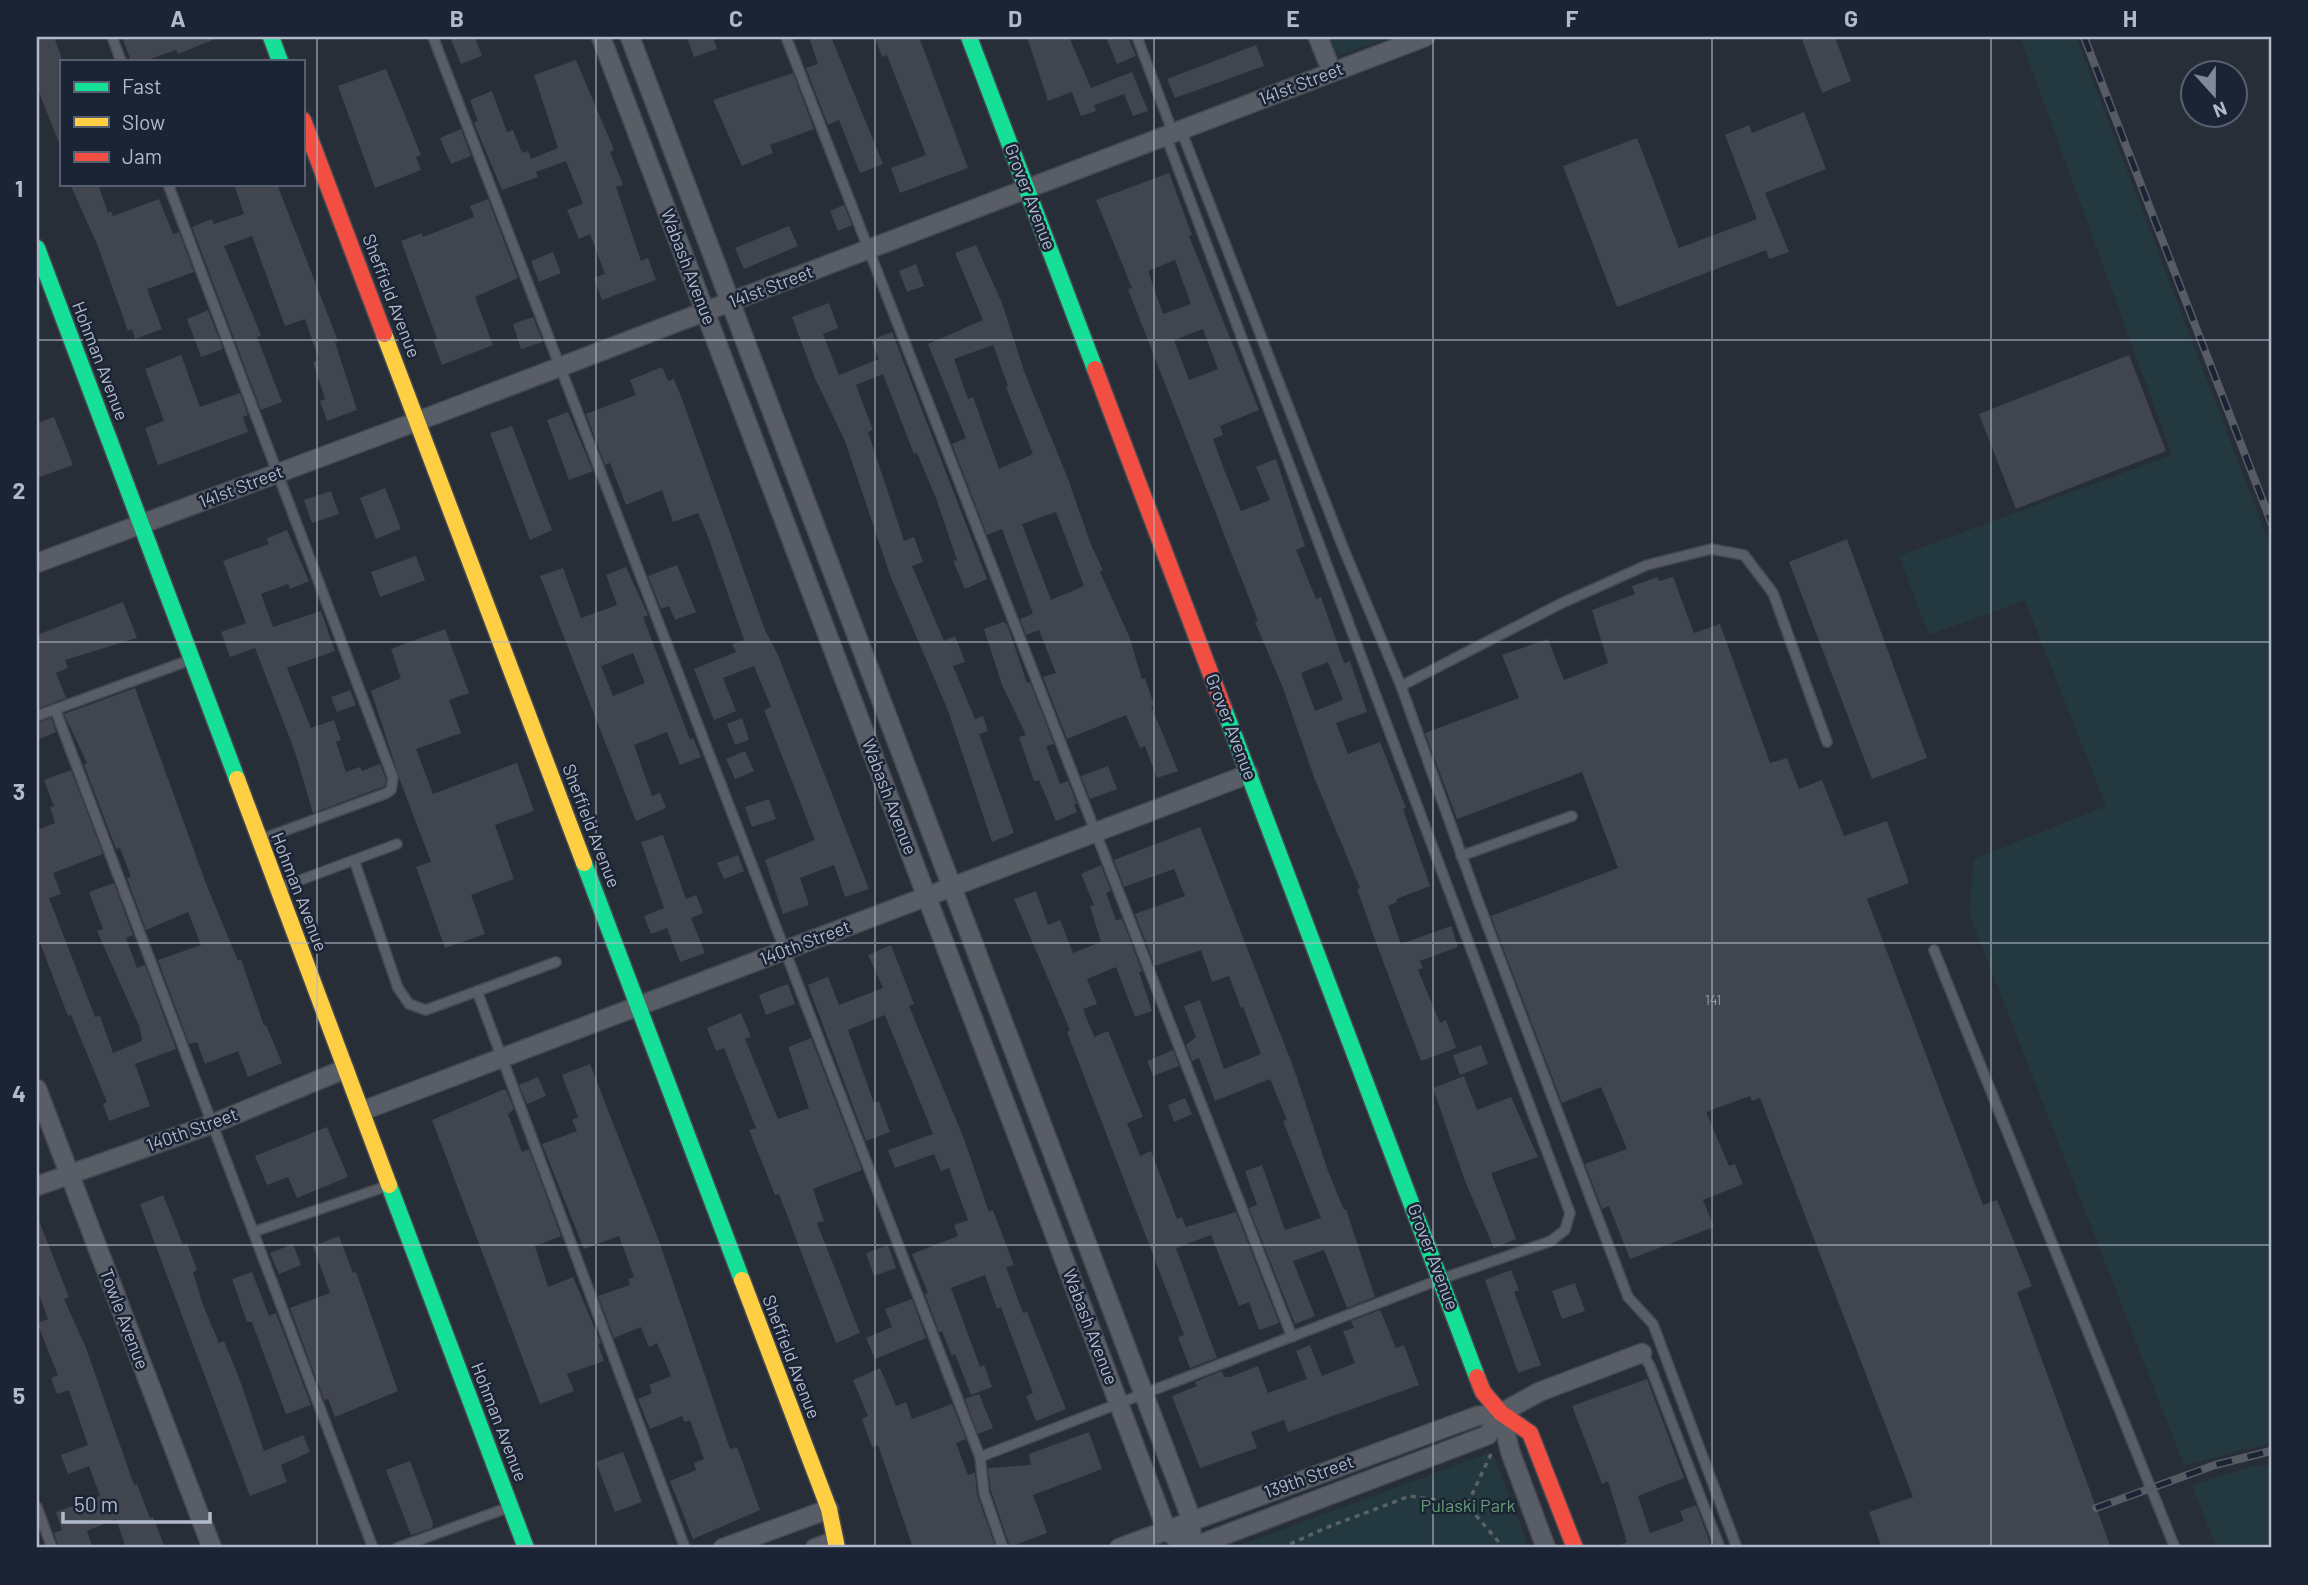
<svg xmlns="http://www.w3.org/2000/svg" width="2308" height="1585" font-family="Barlow,sans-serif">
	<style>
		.green { fill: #24393f }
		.building { fill: #40454e; fill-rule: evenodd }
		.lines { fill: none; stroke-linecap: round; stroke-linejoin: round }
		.lane-casing { stroke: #454951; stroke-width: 12 }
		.street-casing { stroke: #454951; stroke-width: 21 }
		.fast-casing { stroke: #454951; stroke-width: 19 }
		.slow-casing { stroke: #454951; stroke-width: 19 }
		.jam-casing { stroke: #454951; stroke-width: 19 }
		.path { stroke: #5a6168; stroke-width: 3.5; stroke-dasharray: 5 5; stroke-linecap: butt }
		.lane { stroke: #585d66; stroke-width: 9 }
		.street { stroke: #585d66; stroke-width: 18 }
		.fast { stroke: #16e098; stroke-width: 16 }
		.slow { stroke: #ffcf43; stroke-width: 16 }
		.jam { stroke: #f24e42; stroke-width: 16 }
		.rail-casing { stroke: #575c64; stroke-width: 8 }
		.rail { stroke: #1b2434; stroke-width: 5; stroke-dasharray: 16; stroke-linecap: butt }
		.grid { fill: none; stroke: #b1baca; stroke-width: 2; stroke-opacity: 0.55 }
		.labels { text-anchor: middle; stroke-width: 5; stroke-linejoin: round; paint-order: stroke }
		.number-label { font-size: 14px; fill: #959dab }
		.street-label { font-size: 18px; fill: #b1baca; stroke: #1b2434 }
		.park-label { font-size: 18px; fill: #669d75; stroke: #1b2434 }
		.neatline { fill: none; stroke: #b1baca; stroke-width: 2.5 }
		.grid-label { font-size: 23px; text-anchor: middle; font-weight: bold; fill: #b1baca }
	</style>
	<rect width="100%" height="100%" fill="#282e38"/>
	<!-- green -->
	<g class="green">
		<polygon points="1327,37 1394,37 1341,54 1334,52"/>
		<polygon points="2020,37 2076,37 2271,548 2271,1443 2184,1465 1969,913 1974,859 2106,806 2025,600 1929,635 1899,556 2172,455"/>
		<polygon points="1492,1452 1529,1548 1233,1548"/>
		<polygon points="2271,1465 2271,1548 2217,1548 2192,1485 2251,1467"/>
	</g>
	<!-- building -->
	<g class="building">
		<polygon points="37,37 54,37 61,56 61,148 37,87"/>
		<polygon points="122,37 220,37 178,54 176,50 144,61 131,61"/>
		<polygon points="450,37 475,37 482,56 461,64"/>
		<polygon points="687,37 713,37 717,49 694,57"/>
		<polygon points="809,37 831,37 883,164 860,173 839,120 828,125 806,68 818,64"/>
		<polygon points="875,37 919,37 968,168 900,193 891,168 926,155 887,55 882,57"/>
		<polygon points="1027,37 1069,37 1091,88 1132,72 1148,111 1133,116 1124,94 1094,105 1096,111 1081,116 1072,92 1048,101"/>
		<polygon points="1106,37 1128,37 1136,56 1117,64"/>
		<polygon points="1801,37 1835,37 1851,81 1822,93"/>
		<polygon points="1256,45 1264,66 1175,98 1167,79"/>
		<polygon points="576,60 614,150 610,152 623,185 616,187 641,261 648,258 656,280 602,300 594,278 605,274 590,234 579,239 567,210 583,204 566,161 536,172 538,177 502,190 474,123 478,121 470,100 492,91 507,132 513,130 522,153 528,151 531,159 558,148 534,75"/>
		<polygon points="386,69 421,155 416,157 421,170 375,188 338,86"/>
		<polygon points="793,73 814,129 770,145 773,153 742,166 713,100"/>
		<polygon points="1804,112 1826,169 1765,193 1789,252 1769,259 1766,250 1617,307 1563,166 1637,138 1679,248 1757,219 1725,135 1749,125 1752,133"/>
		<polygon points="461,129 471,156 451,164 440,138"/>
		<path d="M1169,173L1192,235L1189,236L1259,410L1220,426L1223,435L1213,439L1225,472L1241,511L1270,500L1256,467L1276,459L1305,546L1296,550L1316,599L1321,597L1344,663L1350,661L1367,712L1336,723L1348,754L1380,742L1406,808L1403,809L1430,886L1396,899L1397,902L1388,906L1401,944L1451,926L1458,947L1420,961L1423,968L1418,970L1440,1023L1446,1020L1456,1048L1421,1061L1378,948L1357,889L1360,888L1315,780L1283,688L1255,622L1258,621L1138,315L1128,289L1132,288L1096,200ZM1175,260L1191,304L1163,314L1148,271ZM1203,329L1218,369L1189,380L1174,340ZM1328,662L1343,700L1315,711L1301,673Z"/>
		<polygon points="70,184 98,184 108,213 111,211 113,216 159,199 173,234 179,232 194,272 147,289 162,329 135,339 132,329 128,331 97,244"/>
		<polygon points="234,184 277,184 338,341 335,342 357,410 327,421 320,401 325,399 313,362 319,360 305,319 285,326 252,236 224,246 261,335 257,337 282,402 261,410 192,227 212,219 214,224 244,214"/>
		<polygon points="488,199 518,278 475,297 493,345 442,365 433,341 437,339 401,241 422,233 423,237 474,217 470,206"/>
		<polygon points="844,205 852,225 838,231 830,211"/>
		<polygon points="789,226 798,246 744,269 735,248"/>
		<path d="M976,245L1002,303L1024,371L1068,479L1091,545L1103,570L1100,572L1129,636L1142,679L1145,678L1154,705L1151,706L1178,771L1157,778L1145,746L1140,748L1126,715L1067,739L1043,677L1056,673L1039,630L1026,635L1020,619L1033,614L1002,529L987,535L952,444L966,438L928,344L983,320L955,253ZM993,345L1008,386L1006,387L1033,454L999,469L973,397L968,399L954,359ZM1056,512L1084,586L1051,600L1022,524Z"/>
		<polygon points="553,252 561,273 539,282 531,261"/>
		<polygon points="916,264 924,286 907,292 899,271"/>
		<polygon points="829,303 838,328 823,334 839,375 879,359 871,340 892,332 987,579 965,589 953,561 957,560 936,498 917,453 914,454 883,374 856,385 873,430 868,432 904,541 914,537 923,562 912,566 944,641 955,636 965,662 953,666 975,719 983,716 988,731 979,734 1014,833 992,842 947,708 890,575 845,441 814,376 792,317"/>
		<polygon points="208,310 223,349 201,357 187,319"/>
		<polygon points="533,317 543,342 521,349 513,324"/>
		<polygon points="181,355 200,407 240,393 248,415 243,417 248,432 158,465 145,428 164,421 145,369"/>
		<polygon points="2129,355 2166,451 2016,509 1979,414"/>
		<polygon points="662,367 668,381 674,379 682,399 765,630 778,655 869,889 845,897 834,865 800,878 809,905 783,914 765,860 815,840 764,710 771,707 754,666 723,678 736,711 714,720 694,669 736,652 732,644 744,640 706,531 698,513 673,522 662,490 626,505 610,463 605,465 586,414 636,395 630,380"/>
		<polygon points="568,412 593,471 569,480 547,420"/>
		<polygon points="54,417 73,465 37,478 37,423"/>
		<polygon points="512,426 552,530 530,540 490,433"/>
		<polygon points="385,488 401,529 376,539 360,498"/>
		<polygon points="331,491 339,514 312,523 304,500"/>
		<polygon points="287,530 309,581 290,589 288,584 261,594 273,627 321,611 335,651 287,668 311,728 334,720 341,740 336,742 346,772 360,767 362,771 380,764 386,779 385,786 313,813 295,752 255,648 230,657 221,632 246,623 223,561 269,544 266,539"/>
		<polygon points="1847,539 1927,758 1872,779 1789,562"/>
		<polygon points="416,556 425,580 380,597 371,572"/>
		<polygon points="677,565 696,612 675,620 669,606 661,609 648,576"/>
		<path d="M626,567L648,615L643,617L690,740L693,738L701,757L680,765L667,732L634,745L652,796L660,793L666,808L636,821L540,576L563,568L581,618L617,605L606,575ZM633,653L645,683L613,696L601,666Z"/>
		<polygon points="1658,577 1659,581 1673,577 1694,633 1720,624 1770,763 1787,758 1799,789 1822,780 1844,836 1887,821 1909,883 1867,899 1983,1205 1997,1200 2032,1286 2017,1292 2111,1548 1882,1548 1869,1512 1913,1497 1760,1098 1752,1101 1750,1096 1706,1112 1729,1166 1735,1164 1743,1184 1703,1200 1714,1227 1630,1259 1609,1206 1602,1209 1585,1164 1627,1149 1601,1087 1562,1103 1491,916 1618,868 1582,772 1457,819 1425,733 1519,698 1502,655 1548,639 1564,680 1608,663 1592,610 1635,594 1632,586"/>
		<polygon points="123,602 137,638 65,660 68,668 56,673 66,698 37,709 37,635"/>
		<polygon points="1003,622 1007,624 1027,683 1030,682 1054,744 1046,746 1060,784 1068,781 1077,804 1074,805 1077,812 1056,821 1039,780 1034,781 1019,737 1026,735 1002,685 984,629"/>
		<polygon points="445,629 469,693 449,700 461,733 416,749 433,794 517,763 534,811 495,825 514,879 471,895 485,934 445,948 416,867 431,862 400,780 371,691 401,678 391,649"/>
		<polygon points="135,688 205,881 238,961 241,959 264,1026 266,1025 282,1063 248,1077 238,1051 205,1064 197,1042 189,1044 158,960 201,945 188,912 146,930 127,878 131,877 120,848 116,849 84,765 87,763 64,714"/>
		<polygon points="350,690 356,705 337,712 331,697"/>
		<polygon points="51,718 56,732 37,740 37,723"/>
		<polygon points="742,718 749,740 735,745 727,724"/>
		<polygon points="745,751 754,771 735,779 726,759"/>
		<polygon points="1108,766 1117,789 1090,799 1081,776"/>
		<polygon points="71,770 103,854 53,873 61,894 49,898 95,1017 100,1016 113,1053 142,1041 140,1028 97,931 103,929 89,892 114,883 133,935 126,938 137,968 145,965 176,1049 135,1064 150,1106 109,1121 103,1104 107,1102 71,1015 68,1016 37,935 37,830 55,823 50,807 54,806 44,780"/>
		<polygon points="769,799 776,819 752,827 745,807"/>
		<polygon points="1200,827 1294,1069 1328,1171 1344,1210 1346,1209 1375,1297 1347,1308 1324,1250 1293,1261 1315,1316 1295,1324 1249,1208 1257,1205 1245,1171 1262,1165 1285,1230 1321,1218 1283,1121 1287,1120 1270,1079 1215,1101 1199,1058 1192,1061 1186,1045 1196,1037 1184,1006 1200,1000 1224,1069 1261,1054 1243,1007 1241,1008 1229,976 1212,982 1201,950 1155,966 1135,914 1185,896 1174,869 1124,887 1114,860"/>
		<polygon points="663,835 686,899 696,895 703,913 691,918 705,953 680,962 667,928 651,934 644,916 664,908 641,842"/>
		<polygon points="738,855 744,871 724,879 717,863"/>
		<polygon points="1101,865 1111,891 1106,893 1116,920 1122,919 1142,971 1139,972 1152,1011 1135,1017 1116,967 1087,979 1097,1004 1083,1009 1094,1037 1108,1031 1143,1117 1127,1123 1140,1156 1151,1151 1177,1219 1182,1217 1186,1227 1236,1212 1279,1323 1259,1330 1249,1302 1239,1306 1211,1235 1176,1248 1217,1358 1190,1368 1178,1337 1184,1335 1067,1032 1070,1030 1014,899 1036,891 1048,925 1060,920 1073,953 1101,942 1090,906 1094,905 1081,874"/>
		<polygon points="891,945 914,1004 909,1006 964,1139 989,1212 993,1210 1014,1265 1006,1267 1023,1313 1027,1312 1066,1409 1036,1421 1026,1396 1033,1393 1001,1307 997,1309 985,1275 951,1288 980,1367 984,1365 992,1387 971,1395 955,1354 952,1356 942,1331 939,1332 925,1294 928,1293 912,1254 958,1236 954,1225 968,1220 949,1168 941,1171 934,1154 895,1168 888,1150 933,1134 885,1015 848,1030 874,1103 879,1101 890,1132 866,1141 808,985 828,977 839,1005 883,988 868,955"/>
		<polygon points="788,984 795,1004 766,1015 759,995"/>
		<polygon points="741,1013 751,1037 745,1039 778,1119 809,1108 788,1047 811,1038 862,1170 813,1189 824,1221 817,1223 860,1333 836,1343 779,1194 775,1195 749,1130 756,1128 724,1048 716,1051 707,1028"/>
		<polygon points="1481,1045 1488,1064 1460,1075 1453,1055"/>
		<polygon points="1173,1050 1179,1066 1153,1076 1147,1061"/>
		<polygon points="590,1064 659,1241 730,1449 737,1447 760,1510 693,1539 670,1481 696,1470 694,1463 704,1459 690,1420 684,1422 682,1416 650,1429 638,1399 652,1393 649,1385 671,1376 657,1343 649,1347 641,1327 614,1338 598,1296 630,1285 628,1279 634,1277 619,1236 584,1249 542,1144 577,1131 572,1120 578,1117 562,1075"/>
		<polygon points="1464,1076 1477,1110 1511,1097 1538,1157 1491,1173 1516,1239 1494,1248 1465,1181 1433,1088"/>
		<polygon points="538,1077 546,1096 527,1104 519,1085"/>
		<polygon points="502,1090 506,1090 514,1109 508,1114 522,1152 529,1149 561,1236 535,1246 548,1287 573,1277 601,1343 598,1344 604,1361 567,1374 574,1391 540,1404 432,1120"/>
		<polygon points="1185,1098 1192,1114 1174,1122 1168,1105"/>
		<polygon points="327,1127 348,1177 297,1198 288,1177 267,1185 255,1156"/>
		<polygon points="163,1195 183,1245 187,1243 197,1270 193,1272 203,1305 219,1343 224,1341 238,1375 264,1451 303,1435 310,1452 281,1465 287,1482 250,1496 140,1204"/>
		<polygon points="37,1216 69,1297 64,1299 86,1348 134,1485 137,1484 150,1518 153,1517 165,1548 126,1548 116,1519 87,1531 93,1548 59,1548 54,1533 62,1530 56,1512 100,1496 89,1466 68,1474 61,1455 88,1445 69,1390 57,1394 51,1378 58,1375 37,1323 48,1319 37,1289"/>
		<polygon points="339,1236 353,1273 356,1272 398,1391 335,1417 328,1399 324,1400 290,1308 330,1293 313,1246"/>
		<polygon points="293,1244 301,1265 279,1274 270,1253"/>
		<polygon points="888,1245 896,1268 874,1276 866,1253"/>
		<polygon points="1511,1270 1519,1290 1514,1292 1541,1365 1518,1373 1485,1280"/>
		<polygon points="252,1272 269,1316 276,1313 311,1405 286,1414 252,1322 247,1322 232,1279"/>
		<polygon points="1575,1283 1585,1311 1562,1319 1552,1291"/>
		<polygon points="912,1299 926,1338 875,1359 866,1338 892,1327 885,1309"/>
		<polygon points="1380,1310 1396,1348 1404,1345 1419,1385 1288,1432 1284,1420 1251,1432 1257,1448 1200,1468 1172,1396 1197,1386 1195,1382 1222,1371 1224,1377 1230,1377 1258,1366 1268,1393 1307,1379 1296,1351 1310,1345 1322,1376 1355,1363 1343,1331 1354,1328 1351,1321"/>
		<polygon points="880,1368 896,1406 906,1402 912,1419 952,1404 966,1439 956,1443 968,1475 975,1473 977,1495 996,1548 913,1548 878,1445 872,1447 862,1419 868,1416 853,1380"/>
		<polygon points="1647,1379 1684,1478 1638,1496 1650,1533 1684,1521 1680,1511 1696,1505 1712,1548 1614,1548 1627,1542 1608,1481 1602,1484 1572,1406"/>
		<polygon points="979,1394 993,1428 978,1434 965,1399"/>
		<polygon points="1089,1432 1102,1469 1033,1495 1047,1533 1010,1547 991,1491 988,1468 1031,1465 1029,1454"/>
		<polygon points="623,1452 642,1502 615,1512 596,1462"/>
		<polygon points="410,1461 433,1523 432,1528 411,1535 386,1470"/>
	</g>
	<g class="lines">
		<!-- lane casing -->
		<g class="lane-casing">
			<g id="lane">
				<polyline points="112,37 121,61"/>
				<polyline points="433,37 980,1457 984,1493 1003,1548"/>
				<polyline points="786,37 1292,1337"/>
				<polyline points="1137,37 1173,133"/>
				<polyline points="1181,130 1342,545 1401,686 1562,603 1647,565 1711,549 1744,555 1773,593 1827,742"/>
				<polyline points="168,184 393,778 391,790 387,793 262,839"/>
				<polyline points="1401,686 1478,901 1628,1297 1653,1324 1737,1548"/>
				<polyline points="55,709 373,1548"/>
				<polyline points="37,716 190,660"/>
				<polyline points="1461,856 1572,816"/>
				<polyline points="354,860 398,988 409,1004 426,1010 556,962"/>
				<polyline points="279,888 397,844"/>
				<polyline points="1934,950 2175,1548"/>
				<polyline points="477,991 685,1548"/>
				<polyline points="253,1232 387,1186"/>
				<polyline points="1642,1353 1650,1366 1720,1548"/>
				<polyline points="980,1457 1441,1279 1551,1241 1565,1230 1570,1213 1166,136"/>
				<polyline points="37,1507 52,1548"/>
				<polyline points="397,1548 507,1508"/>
			</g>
		</g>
		<!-- street casing -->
		<g class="street-casing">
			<g id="street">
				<polyline points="601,37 1167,1531 1189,1548"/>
				<polyline points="630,37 1192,1521 1190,1548"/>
				<polyline points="1318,37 1332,72"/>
				<polyline points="37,563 418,421 1425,37"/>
				<polyline points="37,1089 212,1548"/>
				<polyline points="362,1111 1249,774"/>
				<polyline points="37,1186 212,1124 345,1069"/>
				<polyline points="1501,1413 1510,1451 1546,1548"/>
				<polyline points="723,1548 829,1509"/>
				<polyline points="815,1548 835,1541"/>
				<polyline points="1119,1548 1477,1416 1501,1413 1539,1392 1642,1353"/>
				<polyline points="1190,1548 1488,1435 1501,1413"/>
			</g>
		</g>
		<!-- fast casing -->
		<g class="fast-casing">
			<g id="fast">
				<polyline points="271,37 280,61"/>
				<polyline points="969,37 1095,369"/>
				<polyline points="37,248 237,779"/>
				<polyline points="1224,709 1477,1377"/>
				<polyline points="584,863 742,1280"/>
				<polyline points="389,1185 526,1548"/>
			</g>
		</g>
		<!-- slow casing -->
		<g class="slow-casing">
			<g id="slow">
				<polyline points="384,334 584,863"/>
				<polyline points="237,779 389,1185"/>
				<polyline points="742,1280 829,1509 837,1548"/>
			</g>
		</g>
		<!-- jam casing -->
		<g class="jam-casing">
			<g id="jam">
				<polyline points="303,120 384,334"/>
				<polyline points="1095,369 1224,709"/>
				<polyline points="1477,1377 1483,1392 1501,1413 1530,1433 1575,1548"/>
			</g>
		</g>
		<!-- path -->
		<g class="path">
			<polyline points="1491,1454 1467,1505 1504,1548"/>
			<polyline points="1281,1548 1328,1527 1410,1496 1467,1505"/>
		</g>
		<!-- lane -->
		<use href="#lane" class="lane"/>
		<!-- street -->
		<use href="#street" class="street"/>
		<!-- fast -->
		<use href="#fast" class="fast"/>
		<!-- slow -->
		<use href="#slow" class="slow"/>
		<!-- jam -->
		<use href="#jam" class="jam"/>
		<!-- rail casing -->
		<g class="rail-casing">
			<g id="rail">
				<polyline points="2084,37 2271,522"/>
				<polyline points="2096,1508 2215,1465 2271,1451"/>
			</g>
		</g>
		<!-- rail -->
		<use href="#rail" class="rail"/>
	</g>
	<!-- grid -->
	<path class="grid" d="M317,37V1548M596,37V1548M875,37V1548M1154,37V1548M1433,37V1548M1712,37V1548M1991,37V1548M37,340H2271M37,642H2271M37,943H2271M37,1245H2271"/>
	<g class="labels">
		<!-- number labels -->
		<g class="number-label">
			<text x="1713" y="1005">141</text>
		</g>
		<!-- street labels -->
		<g class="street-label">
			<text transform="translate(1301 84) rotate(-21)" y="6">141st Street</text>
			<text transform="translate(1030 197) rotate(69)" y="6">Grover Avenue</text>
			<text transform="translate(688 267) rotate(69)" y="6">Wabash Avenue</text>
			<text transform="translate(771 287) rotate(-21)" y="6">141st Street</text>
			<text transform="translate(391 296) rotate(69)" y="6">Sheffield Avenue</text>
			<text transform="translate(100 361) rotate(69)" y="6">Hohman Avenue</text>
			<text transform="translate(241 487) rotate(-21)" y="6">141st Street</text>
			<text transform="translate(1231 727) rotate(69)" y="6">Grover Avenue</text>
			<text transform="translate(889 797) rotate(69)" y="6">Wabash Avenue</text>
			<text transform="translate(591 826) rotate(69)" y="6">Sheffield Avenue</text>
			<text transform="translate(299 892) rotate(69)" y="6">Hohman Avenue</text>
			<text transform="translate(805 943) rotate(-21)" y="6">140th Street</text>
			<text transform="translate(192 1130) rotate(-20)" y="6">140th Street</text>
			<text transform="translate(1433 1257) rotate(69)" y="6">Grover Avenue</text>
			<text transform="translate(124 1319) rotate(69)" y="6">Towle Avenue</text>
			<text transform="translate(1090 1327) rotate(69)" y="6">Wabash Avenue</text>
			<text transform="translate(791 1357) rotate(69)" y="6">Sheffield Avenue</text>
			<text transform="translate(499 1422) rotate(69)" y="6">Hohman Avenue</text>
			<text transform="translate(1309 1477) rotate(-20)" y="6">139th Street</text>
		</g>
		<!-- park labels -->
		<g class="park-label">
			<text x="1468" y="1512">Pulaski Park</text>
		</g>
	</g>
	<!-- border -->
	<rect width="2308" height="1585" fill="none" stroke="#1b2434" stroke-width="77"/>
	<!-- legend -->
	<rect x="60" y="60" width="245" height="126" fill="#1b2434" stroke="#576070" stroke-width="2"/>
	<rect x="74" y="82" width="35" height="10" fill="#16e098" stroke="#576070" stroke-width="2"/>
	<text x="122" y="94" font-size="21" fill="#b1baca">Fast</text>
	<rect x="74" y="117" width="35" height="10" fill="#ffcf43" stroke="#576070" stroke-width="2"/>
	<text x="122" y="130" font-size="21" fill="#b1baca">Slow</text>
	<rect x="74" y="152" width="35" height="10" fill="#f24e42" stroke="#576070" stroke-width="2"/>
	<text x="122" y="164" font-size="21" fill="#b1baca">Jam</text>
	<!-- north arrow -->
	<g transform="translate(2214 94) rotate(159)"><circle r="33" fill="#1b2434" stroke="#576070" stroke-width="2"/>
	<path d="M0-5L12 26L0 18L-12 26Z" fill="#818997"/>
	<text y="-10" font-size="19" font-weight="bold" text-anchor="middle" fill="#b1baca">N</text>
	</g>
	<!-- scale -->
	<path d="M63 1512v10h147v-10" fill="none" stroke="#b1baca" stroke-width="3.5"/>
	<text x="74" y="1512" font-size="21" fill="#b1baca" stroke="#1b2434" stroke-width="5" paint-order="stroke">50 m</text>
	<rect x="38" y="38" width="2232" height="1508" class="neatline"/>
	<g class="grid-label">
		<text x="178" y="27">A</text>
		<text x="457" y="27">B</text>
		<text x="736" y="27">C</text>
		<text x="1015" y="27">D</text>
		<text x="1293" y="27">E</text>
		<text x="1572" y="27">F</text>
		<text x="1851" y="27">G</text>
		<text x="2130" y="27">H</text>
		<text x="19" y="197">1</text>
		<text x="19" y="499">2</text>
		<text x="19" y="800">3</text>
		<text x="19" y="1102">4</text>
		<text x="19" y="1404">5</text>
	</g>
</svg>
